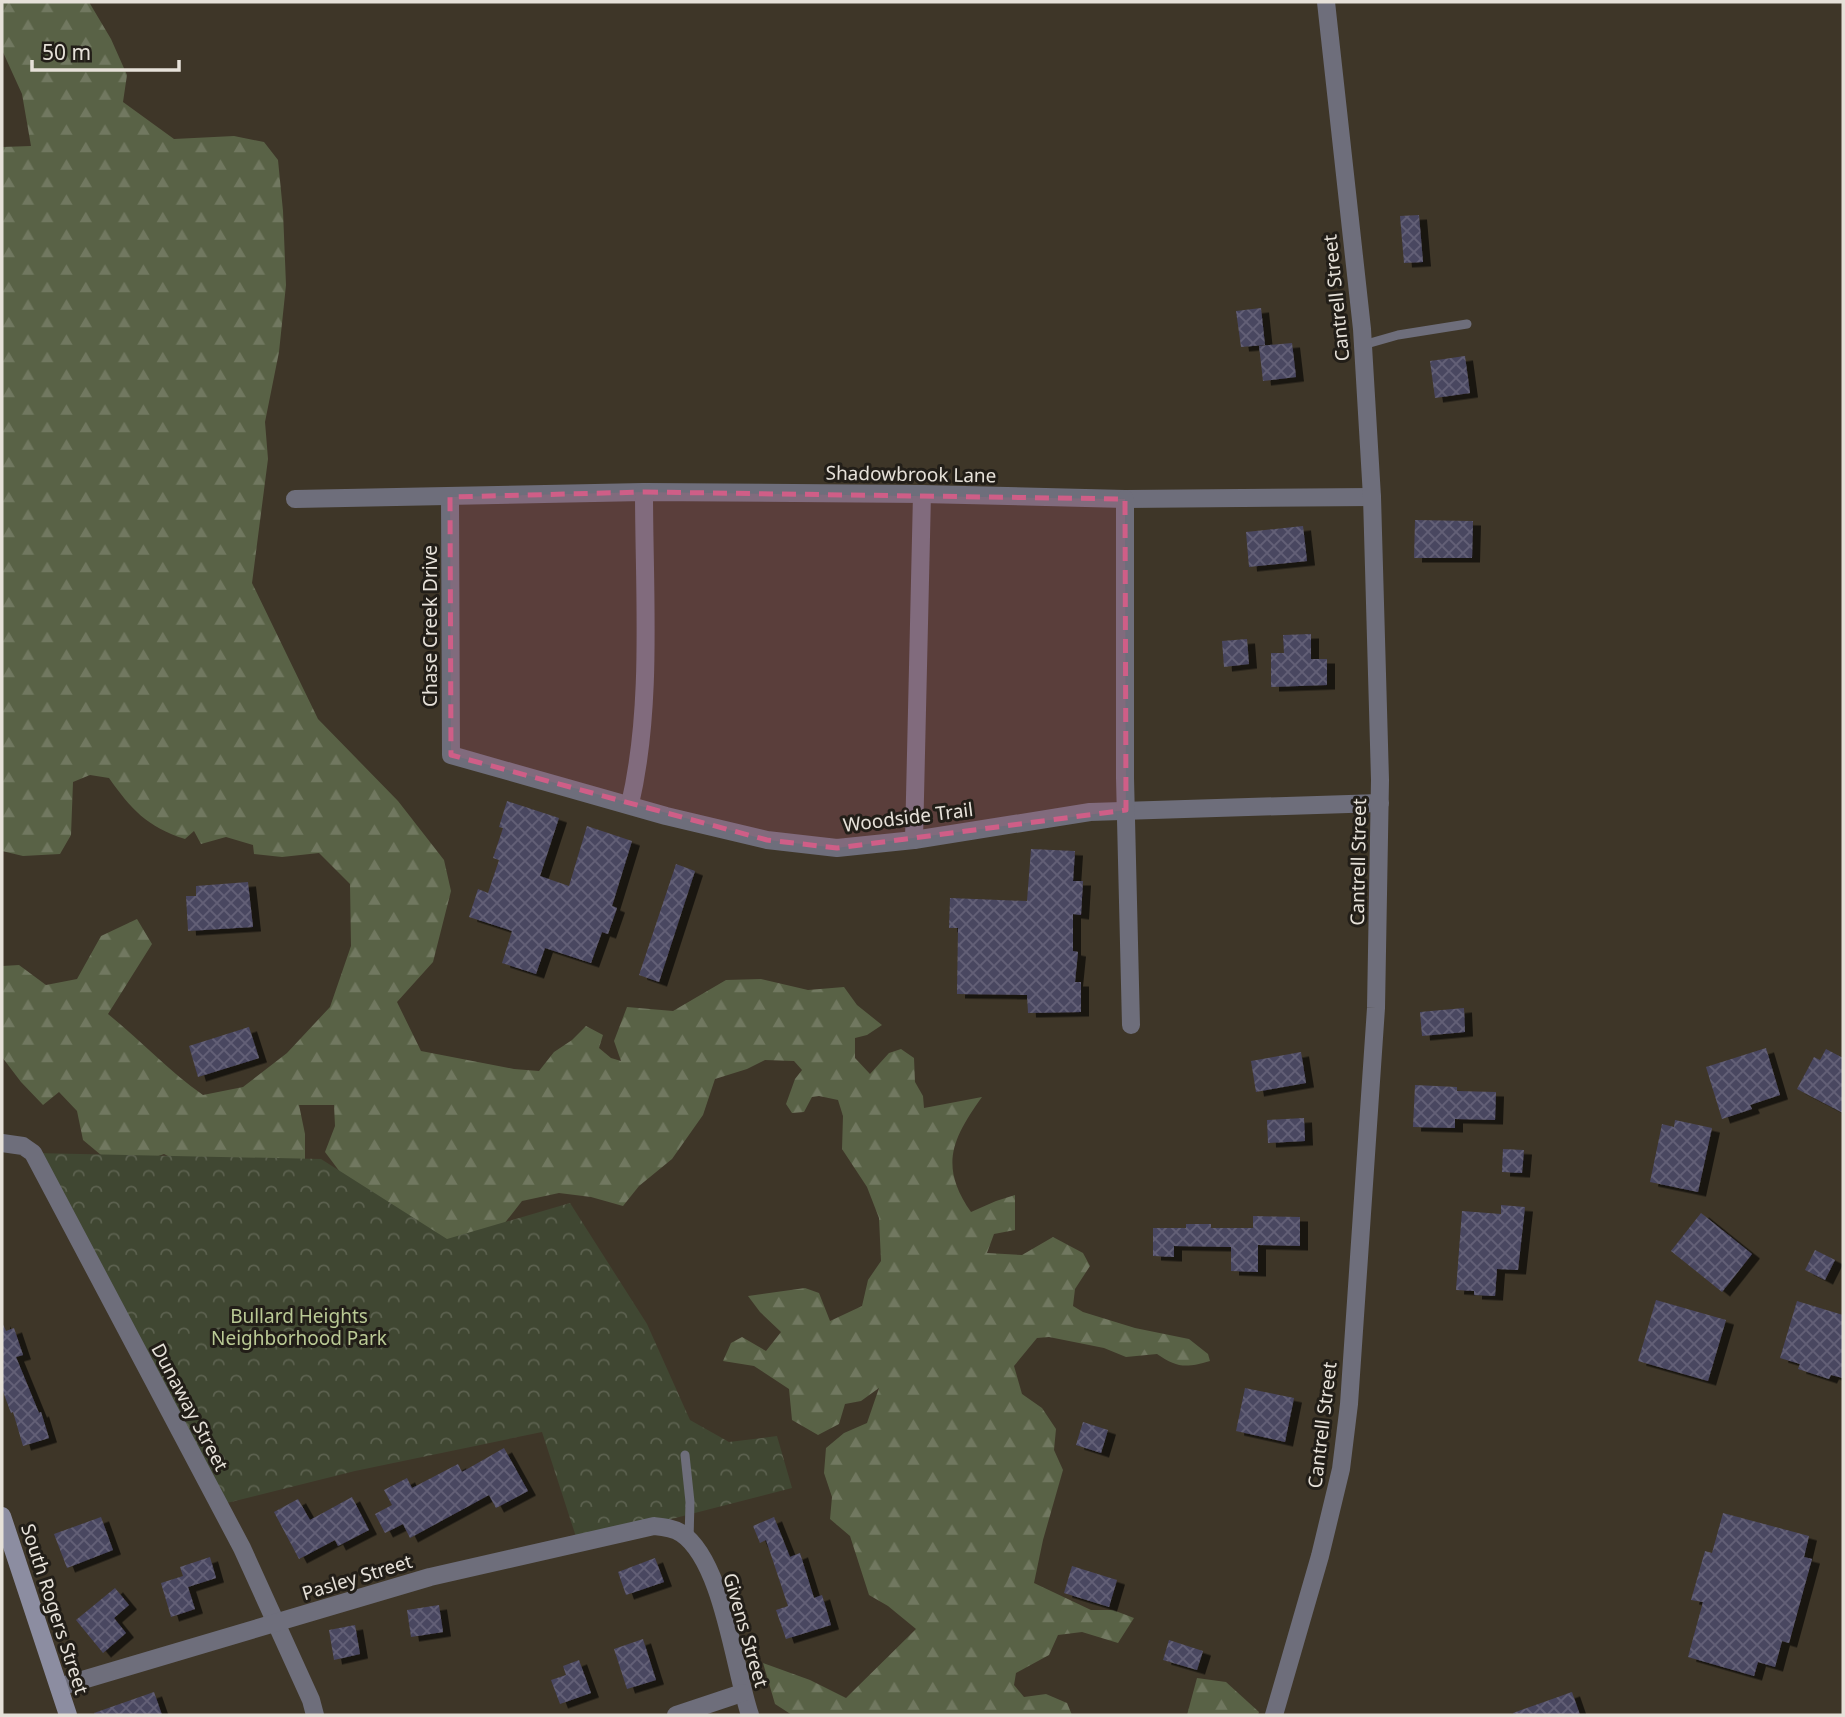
<svg xmlns="http://www.w3.org/2000/svg" width="1845" height="1717" font-family="'Noto Sans',sans-serif">
	<style>
		.forest { fill: url(#forest-firs) }
		.park { fill: url(#park-crowns) }
		.building { fill: url(#building-cross-hatch); filter: url(#shadow) }
		.lines { fill: none; stroke-linecap: round; stroke-linejoin: round }
		.service { stroke: #6e6e7b; stroke-width: 9 }
		.minor { stroke: #6e6e7b; stroke-width: 18 }
		.tertiary { stroke: #6e6e7b; stroke-width: 18 }
		.secondary { stroke: #8c8da1; stroke-width: 18 }
		.marked { fill: #cf5e87; fill-opacity: 0.2; stroke: #cf5e87; stroke-width: 5; stroke-dasharray: 14 9; stroke-linejoin: round }
		.labels { text-anchor: middle; stroke-width: 6; stroke-linejoin: round; paint-order: stroke }
		.street-label { font-size: 19px; fill: #e6e1d9; stroke: #221e18 }
		.park-label { font-size: 19px; fill: #baca95; stroke: #221e18 }
	</style>
	<defs>
		<pattern id="forest-firs" width="22" height="20" patternUnits="userSpaceOnUse" patternTransform="scale(1.75)"><rect width="22" height="20" fill="#596246"/><path d="M5 1l3.5 6h-7zM16 11l3.5 6h-7z" fill="#717860"/></pattern>
		<pattern id="park-crowns" width="20" height="18" patternUnits="userSpaceOnUse" patternTransform="scale(1.75)"><rect width="20" height="18" fill="#404732"/><path d="M2 6a3 3 0 1 1 6 0M12 15a3 3 0 1 1 6 0" fill="none" stroke="#5c614f"/></pattern>
		<pattern id="building-cross-hatch" width="8" height="8" patternUnits="userSpaceOnUse" patternTransform="scale(1.75)"><rect width="8" height="8" fill="#4a4761"/><path d="M0 0l8 8M0 8l8-8" fill="none" stroke="#646177"/></pattern>
		<filter id="shadow"><feDropShadow dx="8" dy="4.5" stdDeviation="0" flood-color="#0009"/></filter>
	</defs>
	<rect width="100%" height="100%" fill="#3e3628"/>
	<!-- forest -->
	<g class="forest">
		<path d="M2,2H89L111,39L127,75L123,102L174,139L234,136L264,142L278,160L283,211L286,285L279,352L265,422L268,459L252,583L318,719L398,801L444,860L451,891L433,962L397,1002L421,1051L514,1069L539,1071L554,1052L572,1040L586,1026L603,1035L599,1048L611,1058L621,1061L614,1041L627,1007L673,1011L726,980L761,979L808,990L844,987L857,1005L882,1025L867,1035L855,1038V1058L870,1074L889,1053L901,1049L914,1058L915,1082L923,1096L924,1108L982,1097C952,1139 939,1166 971,1212L996,1201L1015,1195V1230L994,1234L987,1253L1022,1255L1053,1237L1083,1253L1090,1266L1075,1289L1073,1306L1083,1312L1135,1328L1189,1339L1208,1354L1210,1361C1186,1368 1177,1368 1157,1354L1126,1357L1104,1348L1049,1337L1037,1338L1014,1366L1022,1394L1042,1408L1056,1429L1054,1450L1063,1470L1043,1540L1034,1583L1091,1610H1113L1134,1618L1118,1643L1082,1632L1058,1635L1049,1655L1016,1673L1014,1685L1024,1697L1046,1694L1067,1703L1072,1715H792L775,1704L763,1663L810,1680L846,1698L916,1629L888,1606L869,1595L850,1536L830,1519L832,1497L824,1473L826,1448L844,1433L867,1423L879,1388L861,1401L845,1404L839,1424L818,1435L792,1420L789,1389L754,1366L723,1361L731,1343L742,1337L766,1351L781,1332L760,1312L748,1296L805,1288L819,1293L830,1321L862,1306L868,1280L881,1261L879,1218L867,1187L842,1149L843,1116L838,1100L819,1096L812,1097L804,1112L792,1113L786,1104L795,1079L802,1070L794,1061L765,1060L747,1069L715,1079L703,1115L672,1159L639,1186L623,1206L591,1197L559,1193L522,1201L486,1247L434,1248L352,1188L325,1152L335,1126L334,1105H299L305,1134V1159L272,1184L214,1179L164,1154L119,1170L83,1140L77,1111L59,1092L43,1105L21,1082L2,1057V966L19,965L46,985L77,979L101,936L137,919L152,944L108,1014C140,1040 169,1071 203,1095L243,1087L287,1053L330,1007L351,946L350,884L319,853L282,857L254,854L253,845L226,837L201,844L194,831L185,839C147,827 131,809 109,778L90,775L73,782L71,835L60,854L23,856L2,851V147L31,146L22,94L2,50Z"/>
		<polygon points="1197,1678 1226,1682 1259,1712 1258,1715 1187,1715"/>
	</g>
	<!-- park -->
	<polygon class="park" points="33,1153 321,1159 447,1239 570,1203 647,1324 690,1420 729,1442 777,1436 792,1488 578,1543 542,1432 355,1471 219,1505"/>
	<!-- building -->
	<g class="building">
		<polygon points="1419,215 1423,262 1404,263 1400,216"/>
		<polygon points="1261,308 1265,345 1241,347 1236,311"/>
		<polygon points="1292,343 1296,377 1263,381 1259,346"/>
		<polygon points="1465,356 1470,393 1435,398 1430,361"/>
		<polygon points="1415,520 1473,521 1472,558 1414,558"/>
		<polygon points="1303,526 1307,561 1249,567 1246,532"/>
		<polygon points="1311,634 1311,659 1327,659 1327,685 1271,687 1271,653 1284,653 1283,635"/>
		<polygon points="1247,639 1249,664 1224,667 1222,641"/>
		<polygon points="507,801 559,818 540,876 569,886 587,826 632,841 612,906 617,908 608,934 602,932 591,963 545,948 536,974 502,963 512,931 469,917 478,889 488,893 499,860 493,858 503,828 499,827"/>
		<polygon points="1031,849 1075,851 1073,881 1083,881 1081,915 1073,914 1073,951 1078,952 1075,982 1081,982 1081,1012 1028,1013 1027,995 957,994 958,928 949,928 950,898 1027,901"/>
		<polygon points="676,864 695,871 659,982 639,975"/>
		<polygon points="248,882 253,927 188,931 186,896 196,896 196,886"/>
		<polygon points="1464,1008 1465,1032 1422,1036 1420,1012"/>
		<polygon points="249,1027 259,1058 198,1077 189,1046"/>
		<polygon points="1766,1048 1780,1095 1750,1105 1752,1109 1722,1119 1706,1067"/>
		<polygon points="1826,1049 1843,1058 1843,1113 1797,1089 1814,1057 1820,1060"/>
		<polygon points="1301,1052 1306,1083 1256,1092 1251,1061"/>
		<polygon points="1415,1085 1457,1087 1457,1091 1496,1092 1495,1120 1455,1119 1455,1128 1413,1127"/>
		<polygon points="1304,1118 1305,1141 1268,1143 1267,1120"/>
		<polygon points="1675,1120 1712,1128 1698,1192 1650,1182 1662,1124 1674,1127"/>
		<polygon points="1503,1149 1524,1150 1522,1173 1502,1172"/>
		<polygon points="1501,1205 1525,1207 1518,1270 1497,1269 1495,1296 1474,1295 1474,1291 1456,1290 1462,1211 1501,1214"/>
		<polygon points="1701,1213 1752,1254 1722,1292 1671,1251"/>
		<polygon points="1253,1216 1300,1217 1300,1246 1258,1245 1258,1272 1231,1271 1231,1247 1174,1246 1174,1257 1153,1256 1153,1228 1186,1228 1186,1224 1211,1224 1211,1228 1253,1228"/>
		<polygon points="1815,1250 1835,1260 1825,1280 1805,1270"/>
		<polygon points="1656,1300 1726,1320 1708,1381 1638,1361"/>
		<polygon points="1797,1301 1843,1315 1843,1378 1831,1375 1829,1379 1798,1369 1800,1364 1780,1358"/>
		<polygon points="2,1322 6,1331 14,1328 23,1355 16,1357 39,1413 41,1412 49,1438 23,1446 13,1412 11,1413 2,1389"/>
		<polygon points="1245,1388 1294,1398 1285,1442 1236,1431"/>
		<polygon points="1083,1422 1108,1430 1101,1453 1076,1445"/>
		<polygon points="504,1448 528,1491 496,1508 489,1495 410,1538 403,1524 385,1533 375,1514 392,1505 384,1490 407,1478 412,1488 458,1464 462,1472"/>
		<polygon points="352,1497 369,1530 338,1546 335,1540 299,1559 274,1512 298,1499 310,1520"/>
		<polygon points="1723,1513 1809,1536 1804,1557 1812,1559 1789,1643 1782,1641 1775,1667 1758,1662 1754,1676 1688,1657 1703,1602 1691,1600 1705,1551 1712,1553"/>
		<polygon points="101,1517 113,1550 67,1568 54,1534"/>
		<polygon points="774,1517 790,1557 800,1553 814,1598 822,1595 831,1625 786,1639 776,1610 788,1606 766,1540 760,1543 753,1526"/>
		<polygon points="210,1557 216,1578 188,1587 195,1609 171,1617 161,1583 183,1576 180,1567"/>
		<polygon points="655,1558 664,1582 626,1595 618,1572"/>
		<polygon points="1072,1566 1117,1580 1109,1607 1064,1593"/>
		<polygon points="115,1588 129,1605 114,1618 126,1633 103,1653 76,1620"/>
		<polygon points="439,1605 443,1632 411,1637 407,1610"/>
		<polygon points="355,1625 360,1654 334,1660 329,1630"/>
		<polygon points="643,1639 656,1680 627,1689 614,1649"/>
		<polygon points="1169,1640 1203,1651 1197,1670 1163,1660"/>
		<polygon points="579,1660 591,1693 560,1704 551,1680 566,1675 563,1666"/>
		<polygon points="154,1692 162,1715 95,1715 94,1713"/>
		<polygon points="1572,1692 1580,1715 1514,1715 1513,1713"/>
	</g>
	<g class="lines">
		<!-- service -->
		<g class="service">
			<polyline points="1363,345 1398,335 1467,324"/>
			<polyline points="685,1455 690,1502 689,1540"/>
		</g>
		<!-- minor -->
		<g class="minor">
			<polyline points="450,497 451,755 666,816 767,840 837,848 914,840 1090,812 1380,803"/>
			<polyline points="295,499 644,492 922,494 1125,499 1372,497"/>
			<polyline points="1125,499 1125,778 1131,1025"/>
			<path d="M630,804C653,706 644,593 644,492"/>
			<polyline points="914,840 922,494"/>
			<polyline points="2,1143 23,1146 33,1153 242,1548 311,1700 315,1715"/>
			<path d="M59,1687L430,1577L654,1526C663,1527 673,1528 681,1533C723,1561 734,1668 750,1715"/>
			<polyline points="676,1715 742,1693"/>
		</g>
		<!-- tertiary -->
		<polyline class="tertiary" points="1274,1715 1320,1556 1341,1469 1349,1404 1376,1008 1380,780 1372,497 1362,329 1326,2"/>
		<!-- secondary -->
		<polyline class="secondary" points="2,1516 68,1715"/>
	</g>
	<!-- marked area -->
	<path class="marked" d="M644,492L1125,499L1126,810L837,848L767,840L451,755L450,497Z"/>
	<g class="labels">
		<!-- street labels -->
		<g class="street-label">
			<text transform="translate(1336 298) rotate(-96)" y="7">Cantrell Street</text>
			<text transform="translate(911 474) rotate(1)" y="7">Shadowbrook Lane</text>
			<text transform="translate(430 626) rotate(-90)" y="7">Chase Creek Drive</text>
			<text transform="translate(908 817) rotate(-7)" y="7">Woodside Trail</text>
			<text transform="translate(1358 862) rotate(-89)" y="7">Cantrell Street</text>
			<text transform="translate(190 1407) rotate(62)" y="7">Dunaway Street</text>
			<text transform="translate(1322 1425) rotate(-83)" y="7">Cantrell Street</text>
			<text transform="translate(357 1577) rotate(-17)" y="7">Pasley Street</text>
			<text transform="translate(55 1609) rotate(72)" y="7">South Rogers Street</text>
			<text transform="translate(746 1630) rotate(74)" y="7">Givens Street</text>
		</g>
		<!-- park labels -->
		<g class="park-label">
			<text x="299" y="1323">Bullard Heights<tspan x="299" dy="22">Neighborhood Park</tspan></text>
		</g>
	</g>
	<!-- border -->
	<rect width="1845" height="1717" fill="none" stroke="#e6e1d9" stroke-width="7"/>
	<!-- scale -->
	<path d="M32 60v10h147v-10" fill="none" stroke="#e6e1d9" stroke-width="3.5"/>
	<text x="42" y="60" font-size="21" fill="#e6e1d9" stroke="#221e18" stroke-width="5" paint-order="stroke">50 m</text>
</svg>
